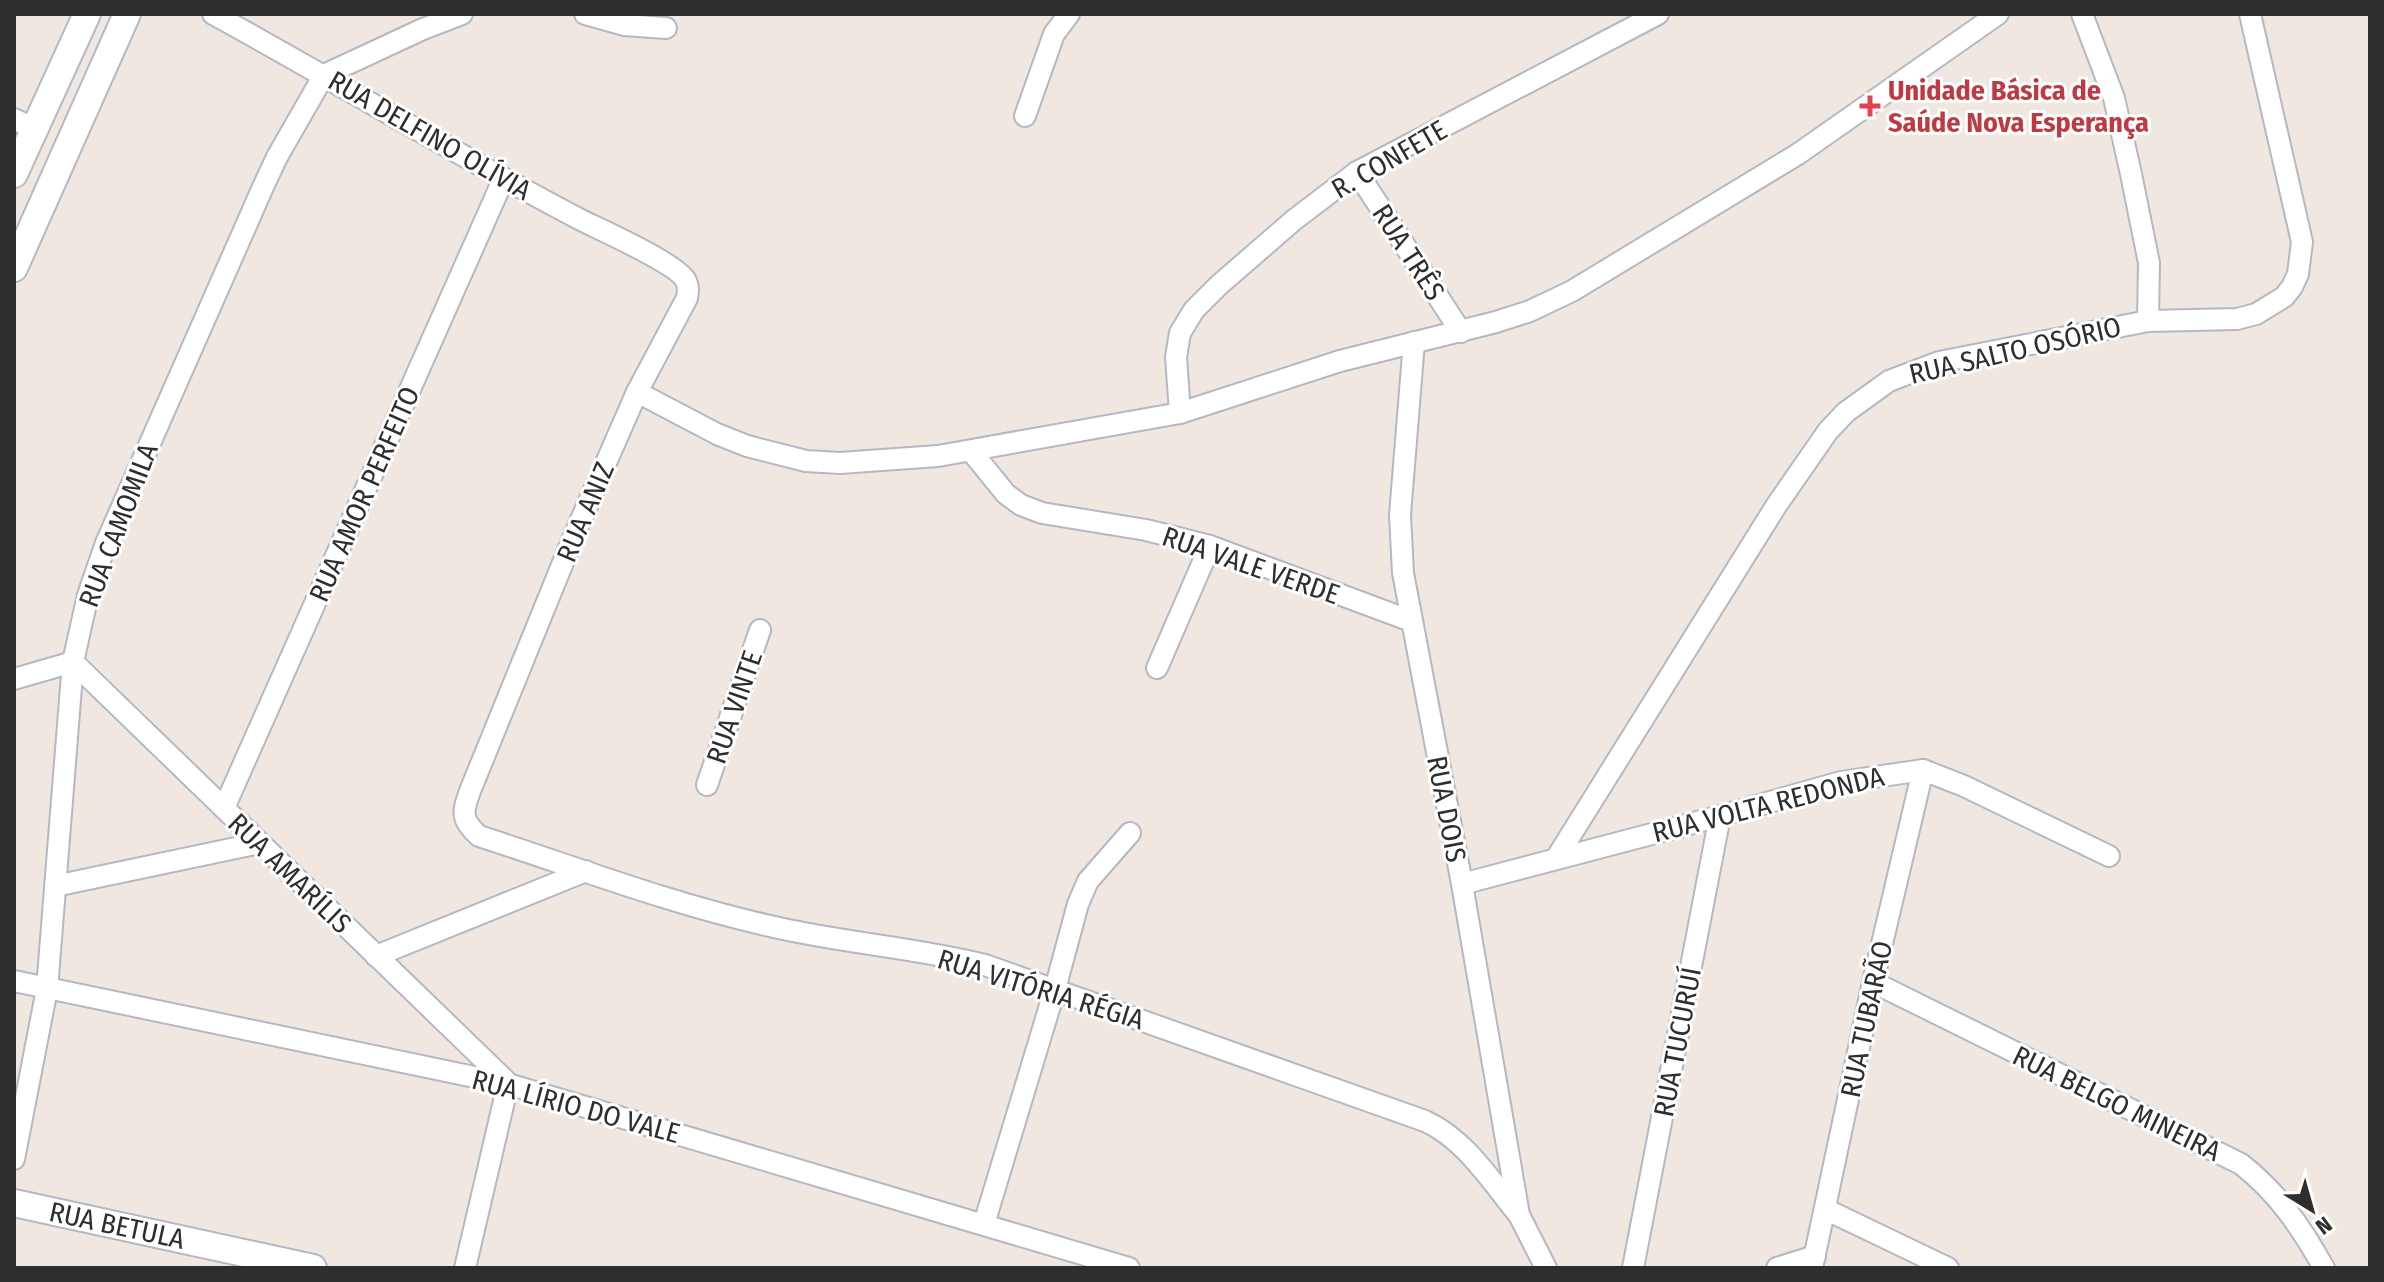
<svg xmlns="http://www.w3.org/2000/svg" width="2384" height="1282" font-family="'Fira Sans Condensed',sans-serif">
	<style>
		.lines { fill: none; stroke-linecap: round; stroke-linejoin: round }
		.minor-casing { stroke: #b3b8c3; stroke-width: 24 }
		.tertiary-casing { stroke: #b3b8c3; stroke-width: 30 }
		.minor { stroke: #fff; stroke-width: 20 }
		.tertiary { stroke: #fff; stroke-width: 26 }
		.health-dot { fill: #e0444e; stroke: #fff; stroke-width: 3 }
		.labels { text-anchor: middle; stroke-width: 6; stroke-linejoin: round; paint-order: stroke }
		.health-label { font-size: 28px; font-weight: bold; fill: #be3a42; stroke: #fff; text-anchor: start }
		.street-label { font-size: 28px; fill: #2e2e2e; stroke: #fff }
	</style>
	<rect width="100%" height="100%" fill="#f0e8e0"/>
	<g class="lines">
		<!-- minor casing -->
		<g class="minor-casing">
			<g id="minor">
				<path d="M213,14C336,81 456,155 581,220C601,230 678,264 686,281C689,287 688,292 687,298L637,392L573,538L470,791C462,813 461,820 479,836C575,867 671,904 770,926C841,943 914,947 985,965L1425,1121C1465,1139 1491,1181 1519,1215"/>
				<polyline points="585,14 624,25 666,28"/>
				<polyline points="2082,14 2114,98 2131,174 2149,263 2148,321"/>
				<polyline points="1025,116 1054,34 1069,14"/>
				<polyline points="14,119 35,129"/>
				<polyline points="1357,172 1461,332"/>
				<polyline points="1414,342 1400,515 1403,573 1462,884 1519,1215 1546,1268"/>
				<polyline points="637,392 717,434 747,446 806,461 840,463 938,456 1180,413 1340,361 1496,322 1530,311 1572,291 1798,154 1998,14"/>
				<polyline points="1180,413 1176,357 1180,333 1194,310 1219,285 1294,220 1357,172 1658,14"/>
				<polyline points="971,451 1006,494 1021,505 1042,513 1146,530 1210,546 1411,621"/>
				<polyline points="73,662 507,1082"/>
				<polyline points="1157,668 1210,546"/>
				<polyline points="14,679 73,662"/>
				<polyline points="707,785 760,630"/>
				<polyline points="224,808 503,180"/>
				<polyline points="1557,857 1776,506 1828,431 1846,412 1889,381 1939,362 2148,321 2237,319 2256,314 2284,297 2292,287 2298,274 2302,242 2250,14"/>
				<polyline points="1462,884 1720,816 1841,782 1923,770 1964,786 2109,856"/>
				<polyline points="55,886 260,843"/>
				<polyline points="376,956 586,871"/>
				<polyline points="14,981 508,1084 1129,1268"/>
				<path d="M1873,982L2241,1164C2278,1193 2301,1227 2324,1268"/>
				<polyline points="14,1159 47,989 73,662 88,595 106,543 263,187 277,157 324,75 423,29 462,14"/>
				<polyline points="1825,1209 1948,1268"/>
				<polyline points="984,1224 1055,989 1078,904 1088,881 1130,833"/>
				<polyline points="465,1268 508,1084"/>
				<polyline points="1633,1268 1720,816"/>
				<polyline points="1777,1268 1815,1256"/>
				<polyline points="1812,1268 1873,982 1923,770"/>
			</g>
		</g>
		<!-- tertiary casing -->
		<g class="tertiary-casing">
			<g id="tertiary">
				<polyline points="14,174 87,14"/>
				<polyline points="14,268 127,14"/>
				<polyline points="14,1203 313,1268"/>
			</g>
		</g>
		<!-- minor -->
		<use href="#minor" class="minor"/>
		<!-- tertiary -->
		<use href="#tertiary" class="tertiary"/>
	</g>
	<!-- markers -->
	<path class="health-dot" d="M1866 94h8v8h8v8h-8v8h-8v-8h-8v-8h8z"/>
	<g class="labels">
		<!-- health labels -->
		<g class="health-label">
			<text x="1888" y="100">Unidade Básica de<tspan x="1888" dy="32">Saúde Nova Esperança</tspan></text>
		</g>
		<!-- street labels -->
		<g class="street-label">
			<text transform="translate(430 135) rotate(30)" y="10">RUA DELFINO OLÍVIA</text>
			<text transform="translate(1389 159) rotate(-30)" y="10">R. CONFETE</text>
			<text transform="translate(1409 252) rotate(57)" y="10">RUA TRÊS</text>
			<text transform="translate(2015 350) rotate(-13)" y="10">RUA SALTO OSÓRIO</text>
			<text transform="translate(364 494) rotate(-66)" y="10">RUA AMOR PERFEITO</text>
			<text transform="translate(585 512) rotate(-67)" y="10">RUA ANIZ</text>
			<text transform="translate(118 525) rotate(-69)" y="10">RUA CAMOMILA</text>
			<text transform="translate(1251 565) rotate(19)" y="10">RUA VALE VERDE</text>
			<text transform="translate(734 707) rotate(-71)" y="10">RUA VINTE</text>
			<text transform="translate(1768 804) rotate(-14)" y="10">RUA VOLTA REDONDA</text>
			<text transform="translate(1447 809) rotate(79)" y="10">RUA DOIS</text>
			<text transform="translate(290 873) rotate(44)" y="10">RUA AMARÍLIS</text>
			<text transform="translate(1041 989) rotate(17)" y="10">RUA VITÓRIA RÉGIA</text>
			<text transform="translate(1866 1019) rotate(-78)" y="10">RUA TUBARÃO</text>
			<text transform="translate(1677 1042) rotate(-79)" y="10">RUA TUCURUÍ</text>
			<text transform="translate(2117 1103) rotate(26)" y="10">RUA BELGO MINEIRA</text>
			<text transform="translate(576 1106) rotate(15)" y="10">RUA LÍRIO DO VALE</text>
			<text transform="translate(117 1225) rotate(12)" y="10">RUA BETULA</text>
		</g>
	</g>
	<!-- border -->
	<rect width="2384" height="1282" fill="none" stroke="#2e2e2e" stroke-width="32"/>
	<!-- north arrow -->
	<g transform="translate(2312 1210) rotate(143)" stroke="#ffffff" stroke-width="6" paint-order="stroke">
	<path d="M0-6L14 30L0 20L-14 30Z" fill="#2e2e2e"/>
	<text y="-12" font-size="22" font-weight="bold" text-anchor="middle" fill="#2e2e2e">N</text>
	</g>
</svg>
